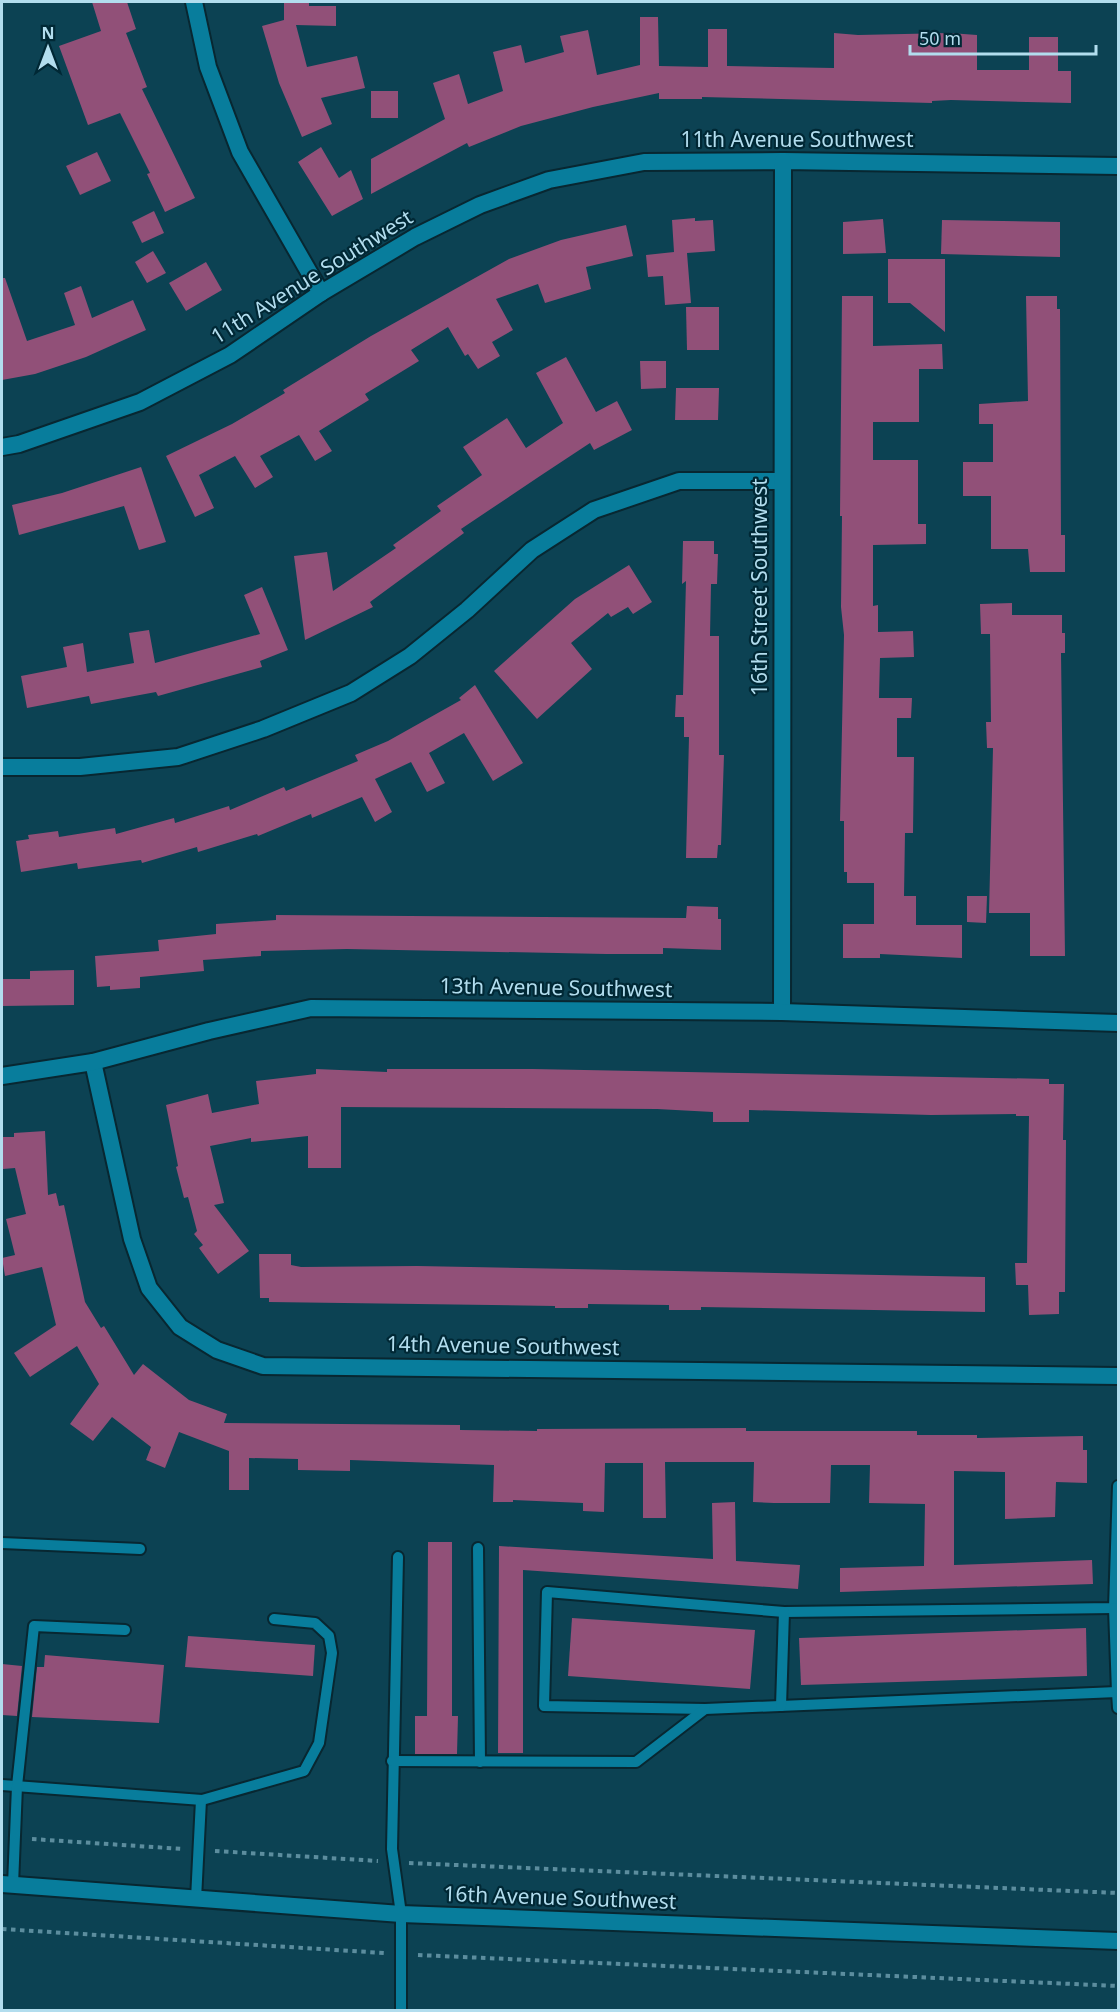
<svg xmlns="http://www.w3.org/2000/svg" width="1120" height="2012" font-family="'Noto Sans',sans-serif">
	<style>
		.building { fill: #915078 }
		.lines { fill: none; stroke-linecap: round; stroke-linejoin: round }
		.service-casing { stroke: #082731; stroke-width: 14 }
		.minor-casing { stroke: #082731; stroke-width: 20 }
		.secondary-casing { stroke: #082731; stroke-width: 20 }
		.path { stroke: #5c8d9e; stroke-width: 4; stroke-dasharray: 4.5 4.5; stroke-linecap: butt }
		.service { stroke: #087d9c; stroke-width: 10 }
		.minor { stroke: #087d9c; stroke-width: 16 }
		.secondary { stroke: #087d9c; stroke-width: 16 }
		.labels { text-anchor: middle; stroke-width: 4.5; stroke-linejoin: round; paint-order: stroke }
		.street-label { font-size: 21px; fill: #b2ddee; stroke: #002835 }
	</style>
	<rect width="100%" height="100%" fill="#0c4253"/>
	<!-- building -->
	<g class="building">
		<polygon points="92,2 127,2 136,29 126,33 147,87 142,89 195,198 165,212 147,174 150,173 120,113 88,125 59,46 101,31"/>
		<polygon points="284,2 309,2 309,6 336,6 336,26 296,25 307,67 357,56 365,88 321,98 332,124 302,137 279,83 262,26 284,20"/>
		<polygon points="640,17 658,17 659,66 708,67 708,29 727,29 727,66 834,68 834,33 858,35 950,33 977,35 977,70 1029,70 1029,37 1058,37 1058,71 1071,71 1071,103 951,100 932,101 932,103 702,97 702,99 659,99 659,93 593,107 521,126 469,147 467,143 371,194 371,159 445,119 433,83 459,74 468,104 503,91 493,52 521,45 525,63 564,52 560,36 588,30 597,75 640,65"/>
		<rect x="371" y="91" width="27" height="27"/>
		<polygon points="321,147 339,178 351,170 363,199 332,216 298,162"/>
		<polygon points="97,152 111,181 80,195 66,166"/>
		<polygon points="154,211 164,233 142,243 132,222"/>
		<polygon points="695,218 695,221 713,220 715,251 687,253 691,303 665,305 663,276 648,277 646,255 674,252 672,220"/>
		<polygon points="883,219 886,253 843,254 843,222"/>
		<polygon points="942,220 1060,222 1060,257 941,254"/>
		<polygon points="626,225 633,256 586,267 591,289 545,303 538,284 496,299 513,330 492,342 500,356 478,369 468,354 465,356 448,327 411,350 419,361 365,394 369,400 319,431 332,451 315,461 299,435 260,456 273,477 255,488 235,456 199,475 214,508 195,517 166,456 232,424 285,393 283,390 371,336 509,259 561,240"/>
		<polygon points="153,251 166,273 147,283 135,262"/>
		<polygon points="888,259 945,259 945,332 910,303 888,303"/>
		<polygon points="206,262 222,290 186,311 169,283"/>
		<polygon points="2,278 5,278 27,341 75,325 64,293 81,286 92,318 133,300 146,330 86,357 35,374 2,380"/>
		<polygon points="842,296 873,296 873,346 942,344 943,369 919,369 919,422 873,422 873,460 918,460 918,524 926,524 926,544 873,545 873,606 878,605 878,632 913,631 914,657 880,658 879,698 912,698 911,718 897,718 897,757 914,757 913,833 905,833 904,896 916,896 916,925 962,925 962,958 880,954 880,958 843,958 843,924 874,924 874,883 847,883 847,872 844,872 844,821 840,821 844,635 841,607 842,516 840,516"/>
		<polygon points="1026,296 1057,296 1057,309 1060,309 1061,535 1065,535 1065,572 1030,572 1028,549 991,549 991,496 963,496 963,462 993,462 993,424 979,424 979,404 1028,401"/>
		<polygon points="686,307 719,307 719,350 687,350"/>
		<polygon points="566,357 596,412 617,401 632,430 594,450 590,443 540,476 461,529 464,533 370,602 373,607 305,640 294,556 327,552 333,591 396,548 393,545 441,511 437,506 482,475 463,447 507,418 526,448 563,423 536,373"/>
		<polygon points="640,361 666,361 666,388 641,389"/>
		<polygon points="676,388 719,388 718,420 675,420"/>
		<polygon points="141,467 166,542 139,550 124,506 19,535 12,505 62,493"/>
		<polygon points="683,541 714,541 714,554 718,554 717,584 711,584 710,636 719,636 719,755 724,755 721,845 718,845 717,858 686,858 689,737 684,737 684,717 675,717 676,695 683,695 686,581 682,584"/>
		<polygon points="629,565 652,602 633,614 628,607 611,617 608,613 571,643 592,669 537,719 494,671 575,599"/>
		<polygon points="262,587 288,650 260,661 262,667 158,696 156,692 91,704 89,696 27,708 21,676 67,667 63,647 83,643 87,672 134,663 129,633 149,630 155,663 260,634 244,595"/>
		<polygon points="1012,603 1012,615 1062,615 1062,633 1065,633 1065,653 1061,653 1065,956 1030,956 1030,913 989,913 993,748 987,748 986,722 991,722 990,634 981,634 980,604"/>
		<polygon points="475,685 523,763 493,781 464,733 429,753 445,783 427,792 411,762 375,779 392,812 375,822 362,797 312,818 311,814 258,836 257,834 198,852 197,847 142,863 141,860 78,869 77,863 21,872 16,841 29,839 28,835 58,831 59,837 115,828 116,834 174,818 175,823 229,806 230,810 284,787 286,791 358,761 355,755 388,741 461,700 459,698"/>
		<polygon points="967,896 987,896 986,923 967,922"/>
		<polygon points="687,906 718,907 718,919 721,919 721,950 663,948 663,954 606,954 347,949 261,951 261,956 203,960 204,971 140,977 140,988 110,990 110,986 97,987 95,956 159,951 158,940 216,934 216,924 276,920 276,915 686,918"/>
		<polygon points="74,970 74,1005 2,1006 2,979 30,979 30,971"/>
		<polygon points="316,1069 387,1072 387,1069 533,1069 1049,1079 1049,1084 1064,1084 1063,1140 1066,1140 1065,1292 1059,1292 1059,1314 1029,1315 1028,1285 1016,1285 1015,1263 1027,1263 1028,1186 1029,1116 1016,1116 1016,1114 931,1115 749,1110 749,1122 713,1122 713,1112 657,1109 341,1107 341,1168 308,1168 308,1136 251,1142 251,1138 210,1146 224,1203 214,1205 249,1251 218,1274 199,1248 203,1245 194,1234 197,1231 188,1197 184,1198 176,1167 178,1166 166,1105 208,1094 212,1113 259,1104 256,1081 316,1074"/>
		<polygon points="45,1131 48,1195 56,1193 59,1206 64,1205 85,1302 101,1328 104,1326 134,1375 143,1364 189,1400 227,1414 224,1423 460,1425 460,1430 537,1431 537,1429 746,1428 746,1431 917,1431 917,1435 977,1435 977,1438 1083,1436 1083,1450 1087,1450 1087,1483 1056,1482 1055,1517 1005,1519 1005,1472 954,1471 954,1565 1092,1560 1093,1584 840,1592 840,1568 924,1566 925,1504 869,1503 870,1465 831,1465 830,1503 774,1503 753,1502 754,1462 665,1462 666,1518 643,1518 643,1463 605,1463 604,1512 583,1511 583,1503 513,1500 513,1502 493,1502 494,1465 350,1460 350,1471 298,1470 298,1459 249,1458 249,1490 229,1490 229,1451 179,1432 165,1468 146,1460 151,1447 112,1417 93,1441 70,1424 99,1384 77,1346 30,1377 14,1353 56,1325 42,1267 5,1276 2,1258 15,1255 6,1219 26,1214 15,1168 3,1169 2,1137 14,1137 14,1133"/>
		<polygon points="259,1254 291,1254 291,1265 301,1267 417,1266 985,1277 985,1312 701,1307 701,1310 669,1310 669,1305 588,1304 588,1308 555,1308 555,1306 269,1302 269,1298 260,1298"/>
		<polygon points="735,1502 736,1561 800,1565 798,1589 523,1570 523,1753 498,1753 499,1546 713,1559 712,1503"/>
		<polygon points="428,1542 452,1542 452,1716 458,1716 457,1754 415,1754 415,1716 427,1716"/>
		<polygon points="572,1618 755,1630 750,1689 568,1676"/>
		<polygon points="1086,1628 1087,1676 801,1685 799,1638"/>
		<polygon points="188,1636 315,1645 313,1676 185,1667"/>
		<polygon points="45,1655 164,1665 159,1723 32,1717 37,1667 44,1667"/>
		<polygon points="2,1664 22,1666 17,1716 2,1715"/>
	</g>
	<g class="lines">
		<!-- service casing -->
		<g class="service-casing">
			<g id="service">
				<polyline points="1118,1486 1114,1608 784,1612 547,1592 544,1706 705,1709 1117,1692 1118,1708"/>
				<polyline points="2,1543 140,1549"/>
				<polyline points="478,1548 480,1762"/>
				<polyline points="398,1557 392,1849 401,1914 401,2010"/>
				<polyline points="1114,1608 1117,1692"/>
				<polyline points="781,1706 784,1612"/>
				<polyline points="392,1761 636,1762 705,1709"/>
				<polyline points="2,1785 202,1800 304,1771 319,1743 332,1653 329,1636 315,1623 274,1619"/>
				<polyline points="13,1885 17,1786 34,1626 125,1630"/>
				<polyline points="196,1899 201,1800"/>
			</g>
		</g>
		<!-- minor casing -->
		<g class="minor-casing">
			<g id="minor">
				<polyline points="194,2 208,67 240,152 321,293"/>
				<polyline points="2,447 19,444 140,402 230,355 321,293 415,237 480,205 549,180 644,162 783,161 1118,166"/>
				<polyline points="2,767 80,767 178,757 263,729 351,693 410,656 467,610 532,550 594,510 679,481 782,481"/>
				<polyline points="782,1012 783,161"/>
				<polyline points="93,1062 132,1239 149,1288 180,1327 217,1350 263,1366 1118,1376"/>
				<polyline points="2,1076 93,1062 209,1031 311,1008 782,1012 1118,1023"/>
			</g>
		</g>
		<!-- secondary casing -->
		<g class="secondary-casing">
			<polyline id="secondary" points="2,1884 401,1914 1118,1941"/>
		</g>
		<!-- path -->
		<g class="path">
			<polyline points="32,1839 183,1849"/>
			<polyline points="215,1851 378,1861"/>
			<polyline points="409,1863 1118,1893"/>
			<polyline points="2,1929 384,1953"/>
			<polyline points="418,1955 1118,1986"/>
		</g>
		<!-- service -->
		<use href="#service" class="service"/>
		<!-- minor -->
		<use href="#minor" class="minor"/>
		<!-- secondary -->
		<use href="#secondary" class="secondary"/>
	</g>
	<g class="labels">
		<!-- street labels -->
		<g class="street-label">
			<text x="797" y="147">11th Avenue Southwest</text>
			<text transform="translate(312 277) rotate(-32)" y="7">11th Avenue Southwest</text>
			<text transform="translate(760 587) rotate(-90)" y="7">16th Street Southwest</text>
			<text transform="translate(556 988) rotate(1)" y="7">13th Avenue Southwest</text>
			<text transform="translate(503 1346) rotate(1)" y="7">14th Avenue Southwest</text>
			<text transform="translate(560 1898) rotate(2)" y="7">16th Avenue Southwest</text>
		</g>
	</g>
	<!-- border -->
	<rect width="1120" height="2012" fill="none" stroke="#b2ddee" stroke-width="6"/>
	<!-- north arrow -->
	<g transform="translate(48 48)" stroke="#002835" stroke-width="4.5" paint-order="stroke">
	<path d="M0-4.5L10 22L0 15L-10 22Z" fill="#b2ddee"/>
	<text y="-9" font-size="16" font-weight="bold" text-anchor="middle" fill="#b2ddee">N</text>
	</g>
	<!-- scale -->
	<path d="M910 45v9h186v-9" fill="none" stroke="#b2ddee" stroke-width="3"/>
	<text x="919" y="45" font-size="18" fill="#b2ddee" stroke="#002835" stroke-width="4.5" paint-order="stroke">50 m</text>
</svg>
